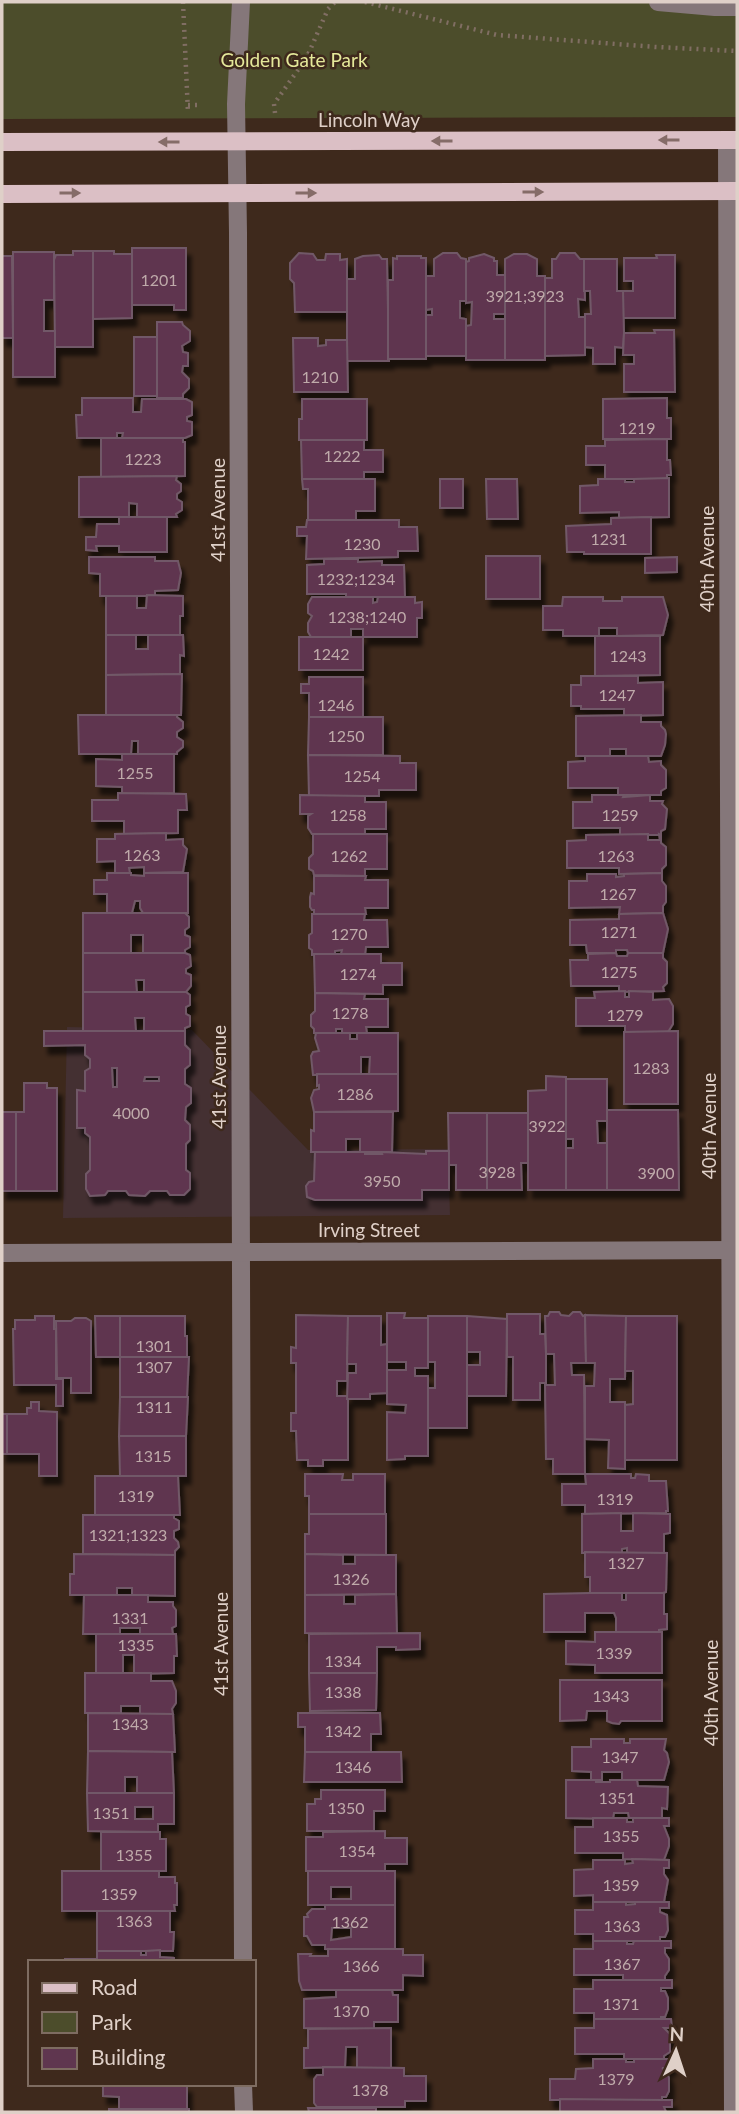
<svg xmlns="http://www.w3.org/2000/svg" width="739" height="2114" font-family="Lato,sans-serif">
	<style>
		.commercial { fill: #443032 }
		.green { fill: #4c4d2b }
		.building { fill: #5f364f; stroke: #715967; stroke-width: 2; fill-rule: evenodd; filter: url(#shadow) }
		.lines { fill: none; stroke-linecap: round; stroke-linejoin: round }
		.path { stroke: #806e63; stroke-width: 4.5; stroke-dasharray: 2 5; stroke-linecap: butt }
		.minor { stroke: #85777a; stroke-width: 18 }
		.major { stroke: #dbbfc5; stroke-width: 18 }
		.oneway { fill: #856c68 }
		.labels { text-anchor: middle; stroke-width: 5; stroke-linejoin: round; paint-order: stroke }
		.number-label { font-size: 16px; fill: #bfaaaa }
		.park-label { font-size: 19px; fill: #e5e89a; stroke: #3e291c }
		.street-label { font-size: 19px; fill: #dfd0c8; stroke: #3e291c }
	</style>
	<defs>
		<filter id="shadow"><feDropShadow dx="4.5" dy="8" stdDeviation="2" flood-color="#0009"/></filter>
	</defs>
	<rect width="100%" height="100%" fill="#3e291c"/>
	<!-- commercial -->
	<polygon class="commercial" points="67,1027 192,1030 308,1150 448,1149 450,1215 63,1218"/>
	<!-- green -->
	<polygon class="green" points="2,2 737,2 737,117 2,119"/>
	<!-- building -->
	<g class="building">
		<polygon points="132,248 186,248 186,310 174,310 174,305 132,305"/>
		<polygon points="73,251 93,251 93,347 55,347 54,260 56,255 73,255"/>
		<polygon points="93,251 114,251 114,254 132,254 132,318 93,319"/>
		<polygon points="13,252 54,252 54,300 44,300 44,331 55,331 55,377 13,377"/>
		<polygon points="299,253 313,254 317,260 325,260 326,254 340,254 340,260 347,259 347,312 295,312 294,283 290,279 290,263"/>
		<polygon points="443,253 457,253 461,258 466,259 466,301 460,301 460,318 466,319 466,356 426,356 426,315 432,315 432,309 426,310 426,276 434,276 434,259"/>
		<polygon points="560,253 575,253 580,259 584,259 585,300 578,299 579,317 585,317 585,355 545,356 545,278 552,278 552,259 556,259"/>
		<polygon points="484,254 494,258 494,261 497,261 497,275 505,275 505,314 494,314 494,319 505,319 505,360 466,360 466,326 471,325 472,302 466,303 466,262 469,261 469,258"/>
		<polygon points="514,254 527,254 537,259 537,276 545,276 545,360 505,360 505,259"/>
		<polygon points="379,255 382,259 387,259 389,361 347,361 347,279 355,279 355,259 363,256"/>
		<polygon points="656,255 675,255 675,318 623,318 623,291 633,291 633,281 624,281 624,258 657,258"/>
		<polygon points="2,256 12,256 13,338 2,338"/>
		<polygon points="397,256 421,256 421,258 426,258 426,359 388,359 388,280 393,280 393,258 397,259"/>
		<polygon points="584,259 617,259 617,291 623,291 624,333 623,348 615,347 615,364 593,364 593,348 585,347 585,314 591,314 590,291 584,291"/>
		<polygon points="157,322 182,322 183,325 190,331 190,341 182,346 183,352 188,353 188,366 183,366 182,372 189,379 189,388 183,394 183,398 157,398"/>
		<polygon points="654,330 674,330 675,392 624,392 624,364 634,364 634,355 623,355 624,333 655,333"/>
		<rect x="134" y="337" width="23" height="59"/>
		<polygon points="293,338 318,338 318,346 326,345 326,340 347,340 348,392 294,392"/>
		<polygon points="82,398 133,398 133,412 141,412 142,399 186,399 192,402 192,415 187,417 187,421 192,422 192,435 185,438 122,438 123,433 117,433 117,438 77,438 76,415 82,415"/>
		<polygon points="667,398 667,418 671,418 671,439 603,439 603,399"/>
		<polygon points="302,399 367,399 367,440 299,440 299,419 302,419"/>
		<polygon points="101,438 183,438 183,442 185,442 185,476 101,477"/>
		<polygon points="667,439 667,460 670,460 671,475 667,475 667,479 605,479 605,465 586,465 586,446 605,446 605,440"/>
		<polygon points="301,440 364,440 364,450 383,450 383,472 364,472 364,479 302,479"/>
		<polygon points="177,476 176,480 181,484 181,491 177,494 177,499 182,502 182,510 176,514 177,517 137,517 137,504 129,503 129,517 79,517 79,477"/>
		<polygon points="669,478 669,517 619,518 619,512 580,513 580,486 598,485 598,479 625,479 625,482 634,482 634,479"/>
		<polygon points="302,479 375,479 375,511 356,511 356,520 308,520 308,489 303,489"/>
		<rect x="440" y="479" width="23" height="29"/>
		<polygon points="486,479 517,479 518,519 487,519"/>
		<polygon points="119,517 167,517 167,552 119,552 119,546 96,546 97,551 86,550 86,537 96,537 97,524 119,524"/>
		<polygon points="651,517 651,554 584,554 584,552 567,552 566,526 611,524 611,518"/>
		<polygon points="307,520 399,520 399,527 417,527 418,551 398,551 398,557 306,559 307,536 297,536 297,527 306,527"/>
		<rect x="486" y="556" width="54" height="43"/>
		<polygon points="89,557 155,557 155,561 178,561 181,573 178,590 155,591 155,596 100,596 100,574 89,573"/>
		<polygon points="677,557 677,572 645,573 645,558"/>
		<polygon points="324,559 358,559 358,562 382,561 382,565 404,565 405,597 346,597 346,594 307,594 307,565 324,564"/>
		<polygon points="147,595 183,596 183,616 180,616 180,635 106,635 106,596 137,596 137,608 146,608"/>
		<polygon points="312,597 373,597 373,603 377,602 378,597 415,597 415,603 422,602 422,618 417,618 417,637 363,637 363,629 351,629 351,637 311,637 308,632 308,623 312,616 308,613 308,604"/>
		<polygon points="563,597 603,597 603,601 622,601 622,597 663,597 668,615 663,635 617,636 617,628 599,628 599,636 563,636 563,630 543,630 543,606 562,606"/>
		<polygon points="106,635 136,635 136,649 148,649 148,635 183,635 184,656 180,655 180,674 106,675"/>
		<polygon points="595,636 660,636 660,675 595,676"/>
		<rect x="299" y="637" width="64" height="33"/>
		<polygon points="182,674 181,715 106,715 106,675"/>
		<polygon points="581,676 638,676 638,683 663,682 663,715 624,716 624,709 581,709 581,706 571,706 571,685 581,685"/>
		<polygon points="309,677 363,677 363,717 309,717 309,693 301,693 301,684 309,684"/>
		<polygon points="78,715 177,715 177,717 183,722 183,728 177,732 177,737 183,741 183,747 177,752 177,754 138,754 138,741 132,741 131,754 79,754"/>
		<polygon points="641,715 641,722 661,722 661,726 665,730 666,734 665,745 661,756 626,756 626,749 610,749 610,756 576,756 576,716"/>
		<polygon points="309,717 383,717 383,755 308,755"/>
		<polygon points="122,754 174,754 174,793 122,794 122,787 96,786 96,759 122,760"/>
		<polygon points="308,755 400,756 400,763 416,763 416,790 379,790 379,796 309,796"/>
		<polygon points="585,756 648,756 649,762 661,761 661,765 666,770 666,788 661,791 661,795 618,795 618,788 568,788 568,762 585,761"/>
		<polygon points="118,793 186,794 187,810 178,810 178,833 124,834 124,821 92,821 92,800 118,800"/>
		<polygon points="300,795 365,796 365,802 386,802 386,829 365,829 365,834 312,834 308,828 308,816 311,814 300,814"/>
		<polygon points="592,795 624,795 623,797 650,795 650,801 663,801 662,804 667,809 665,829 661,831 661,835 620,835 620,828 573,828 573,802 592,802"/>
		<polygon points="166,833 166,840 183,839 183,845 187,849 183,872 144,873 144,867 129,868 130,873 115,873 115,861 97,862 97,839 115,839 115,834"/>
		<polygon points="313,834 387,834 387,869 365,869 365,876 314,875 313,871 309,869 309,858 313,854"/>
		<polygon points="648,834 648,840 660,840 659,834 661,835 661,843 666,847 666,865 662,869 662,873 619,874 619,868 567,868 567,841 586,840 586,835"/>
		<polygon points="107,873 131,873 131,875 144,876 144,873 188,873 188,913 143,913 140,908 140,901 135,901 132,913 107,913 107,894 94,894 94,880 107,880"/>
		<polygon points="662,873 662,881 666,886 666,902 663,906 663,913 619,914 620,907 569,908 569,881 587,881 587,874 616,874 616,877 624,876 624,874"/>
		<polygon points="314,876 366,876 365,880 388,880 388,908 365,908 366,914 314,914 314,910 312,910 310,907 310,897 311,893 314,894"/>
		<polygon points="83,913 185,913 189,917 189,927 185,930 185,935 190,937 190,947 185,950 185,953 143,953 143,935 131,935 131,953 83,953"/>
		<polygon points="663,913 668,929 663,953 628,953 627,950 616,950 616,953 587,953 586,945 570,945 570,920 619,919 619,914"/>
		<polygon points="312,914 365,914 364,920 387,920 388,947 366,947 365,955 341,954 342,950 335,951 335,954 312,955 312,950 309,948 309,935 312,933"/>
		<polygon points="83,953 185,953 190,955 191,966 186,969 186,973 191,975 191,986 186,992 144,992 144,980 136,980 137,992 83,992"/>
		<polygon points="616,953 617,956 627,956 628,953 663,953 663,958 667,962 667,983 663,987 664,991 619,992 619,986 571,986 570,960 588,960 588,954"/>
		<polygon points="314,954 381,954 381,963 402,963 402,985 383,985 383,994 315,993"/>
		<polygon points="625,991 625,997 629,997 629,991 653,992 653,1000 669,999 673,1006 673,1024 668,1032 625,1032 625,1026 576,1026 576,998 595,998 594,992"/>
		<polygon points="83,992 186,992 190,995 190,1005 186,1007 186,1014 190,1016 190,1026 185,1028 185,1031 144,1031 144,1018 135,1018 136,1031 83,1031"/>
		<polygon points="315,993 365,994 364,999 388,999 388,1027 366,1027 367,1033 342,1033 342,1029 336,1029 336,1033 314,1033 314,1029 311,1026 311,1015 315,1011"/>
		<path d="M44,1031H185V1045L190,1050V1065L185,1069V1084L191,1088V1103L186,1107L185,1120L190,1125V1140L186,1144V1170L190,1173V1189L184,1195H170L167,1191H150L145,1196L129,1195L126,1191H108L105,1195L90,1196L86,1189V1174L90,1170V1137L85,1133V1128H77V1090L85,1091V1071L90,1068V1059L85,1055V1045L44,1046ZM112,1068H117V1087H113ZM145,1077H159V1081H144Z"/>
		<polygon points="678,1031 678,1104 624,1104 624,1032"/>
		<polygon points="316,1033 350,1033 350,1039 357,1039 357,1033 398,1033 398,1074 369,1075 370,1057 361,1057 361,1074 313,1075 311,1056 313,1052 319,1051 315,1038"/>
		<polygon points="317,1074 398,1074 398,1111 314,1112 311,1098 314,1090 319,1089 319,1085 317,1086"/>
		<polygon points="546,1076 566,1077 566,1190 528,1190 528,1091 546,1090"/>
		<polygon points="566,1079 607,1079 607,1121 597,1121 598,1143 607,1143 607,1190 566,1190 566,1148 573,1148 573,1139 566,1139"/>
		<polygon points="24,1083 47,1083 47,1088 57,1088 57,1191 16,1191 16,1112 24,1112"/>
		<polygon points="607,1110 678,1110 679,1190 607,1190"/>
		<rect x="2" y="1112" width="14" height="79"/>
		<polygon points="314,1112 393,1112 392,1152 360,1152 360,1139 346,1139 346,1152 311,1152 311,1130 314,1131"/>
		<polygon points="448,1113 487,1113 487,1190 456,1190 456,1165 449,1165"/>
		<polygon points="487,1113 528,1113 528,1163 521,1163 522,1190 487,1190"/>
		<polygon points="426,1151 449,1151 449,1190 422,1190 422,1200 315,1200 307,1197 306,1186 309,1182 314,1181 315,1152 365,1152 365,1154 382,1154 381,1152 426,1154"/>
		<polygon points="550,1312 559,1312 561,1315 569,1316 573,1312 580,1312 583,1316 585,1315 586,1363 571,1363 572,1375 584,1375 585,1474 553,1474 553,1459 546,1459 545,1385 555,1385 554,1354 546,1354 545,1316 548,1316"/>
		<polygon points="387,1313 405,1313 404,1318 428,1318 428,1368 415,1368 415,1376 428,1376 428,1456 405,1456 405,1459 387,1460 387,1412 405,1413 406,1405 387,1404 387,1370 406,1370 406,1362 387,1362"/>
		<polygon points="507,1314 540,1314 540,1334 545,1334 546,1354 546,1383 540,1383 540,1400 513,1400 513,1357 507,1357"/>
		<polygon points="296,1315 348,1316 347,1381 337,1381 337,1396 348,1396 348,1460 323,1460 323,1466 308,1466 308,1460 297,1460 296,1431 291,1431 291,1413 296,1413 296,1363 291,1363 291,1347 296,1348"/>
		<polygon points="585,1315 626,1316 625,1379 610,1379 610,1402 625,1402 625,1469 608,1468 609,1440 585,1439 585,1386 594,1386 595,1363 586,1363"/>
		<polygon points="35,1316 54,1316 54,1329 56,1329 56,1379 63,1379 63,1406 56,1406 56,1385 14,1385 13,1329 15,1329 15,1320 35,1320"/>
		<polygon points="95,1316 120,1316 120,1357 96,1357"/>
		<polygon points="120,1316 185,1316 185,1336 187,1336 187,1357 120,1357"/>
		<polygon points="348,1316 381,1316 381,1345 387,1344 387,1393 370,1394 370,1399 347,1399 348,1373 356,1373 356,1364 347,1364"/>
		<polygon points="428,1316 467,1316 467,1428 428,1428 428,1388 435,1388 435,1362 428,1362"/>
		<polygon points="467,1316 507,1319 506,1396 467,1396 467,1365 480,1365 480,1352 467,1352"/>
		<polygon points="626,1316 677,1316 677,1460 625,1460 625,1405 633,1404 633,1371 625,1371"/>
		<polygon points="75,1318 86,1318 91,1321 91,1393 71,1393 71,1378 57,1378 56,1321 71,1321"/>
		<polygon points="120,1357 189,1357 187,1397 120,1397"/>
		<polygon points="120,1397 188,1397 186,1436 119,1436"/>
		<polygon points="31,1402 39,1402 39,1411 57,1412 57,1476 39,1476 39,1454 7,1454 7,1414 27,1414 27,1408 31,1408"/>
		<rect x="2" y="1414" width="5" height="40"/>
		<polygon points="119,1436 186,1436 186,1476 120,1476"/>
		<polygon points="305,1474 343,1474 342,1480 353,1480 353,1474 385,1474 385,1514 309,1514 309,1496 305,1496"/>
		<polygon points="585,1474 631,1474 631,1478 635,1478 636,1474 649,1475 649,1481 666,1481 668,1511 666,1511 666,1513 585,1514 585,1505 562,1505 562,1484 586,1484"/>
		<polygon points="95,1476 178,1476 180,1515 95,1515"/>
		<polygon points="621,1513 621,1531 633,1531 633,1513 670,1514 670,1533 664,1534 664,1553 627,1553 627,1548 622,1549 622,1553 582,1553 582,1514"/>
		<polygon points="309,1514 386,1514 386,1555 305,1554 305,1534 309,1534"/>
		<polygon points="83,1515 174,1515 174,1518 179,1521 179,1529 174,1531 174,1538 178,1542 179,1547 175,1551 175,1555 83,1554"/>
		<polygon points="585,1552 667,1553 666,1592 663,1593 590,1593 590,1577 585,1577"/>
		<polygon points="74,1554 175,1555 175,1596 132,1595 132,1588 117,1588 117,1595 70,1595 70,1574 74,1574"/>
		<polygon points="305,1554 343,1555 343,1564 355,1564 355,1555 396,1555 396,1594 305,1595"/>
		<polygon points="590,1593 622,1593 622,1600 626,1600 626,1593 664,1593 664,1614 667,1614 667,1629 659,1630 659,1632 616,1632 616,1618 614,1613 585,1613 585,1632 544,1632 544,1594"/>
		<polygon points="396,1594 397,1634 305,1633 305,1595 344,1595 344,1604 355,1604 355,1595"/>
		<polygon points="84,1595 148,1595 148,1602 173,1602 173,1606 176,1610 176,1626 172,1628 173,1634 140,1634 140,1628 120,1628 120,1634 83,1634"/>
		<polygon points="595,1632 662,1632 662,1673 595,1673 595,1665 566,1664 566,1641 595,1642"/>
		<polygon points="420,1633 420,1649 396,1650 396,1647 377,1647 377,1673 309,1673 309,1634"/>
		<polygon points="96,1634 176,1634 177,1656 174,1656 174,1673 134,1674 134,1655 123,1655 123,1674 96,1673"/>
		<polygon points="85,1673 151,1673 151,1681 172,1681 176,1691 176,1703 172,1709 173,1714 140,1714 140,1706 121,1706 121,1713 85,1713"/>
		<polygon points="309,1673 377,1673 376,1710 310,1711"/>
		<polygon points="560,1680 662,1680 662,1721 621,1721 619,1724 612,1723 607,1721 607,1711 587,1711 586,1720 560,1721"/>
		<polygon points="88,1713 173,1714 175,1752 88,1751"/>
		<polygon points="298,1713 380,1713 381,1734 371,1734 371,1752 305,1752 305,1727 298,1727"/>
		<polygon points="591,1739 624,1739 624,1743 630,1743 630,1739 666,1739 664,1750 667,1753 669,1762 664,1780 622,1780 622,1772 602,1772 602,1780 591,1780 591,1772 572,1771 572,1747 591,1747"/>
		<polygon points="88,1751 172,1752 174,1793 137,1793 137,1777 125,1777 125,1793 87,1793"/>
		<polygon points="305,1752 401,1752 402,1782 304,1782"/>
		<polygon points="566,1780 596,1780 596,1782 610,1782 610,1780 637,1780 638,1786 668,1787 667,1809 662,1808 662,1818 629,1818 628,1813 614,1813 613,1819 566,1818"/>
		<polygon points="321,1790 385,1790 385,1811 374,1811 374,1831 307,1831 307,1804 315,1804 315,1799 321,1799"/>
		<path d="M87,1793H174V1824H158V1832L88,1831ZM135,1807H153V1819H135Z"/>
		<polygon points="593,1818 627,1818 627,1822 633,1822 633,1818 669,1818 669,1826 664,1826 669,1839 669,1846 664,1860 623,1859 623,1853 575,1853 575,1827 593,1827"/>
		<polygon points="385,1831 385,1838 407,1838 407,1864 385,1864 385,1871 306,1871 306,1837 323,1837 323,1832"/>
		<polygon points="101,1832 160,1832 160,1839 166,1839 166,1871 101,1871"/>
		<polygon points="632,1859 669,1860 669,1868 664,1868 664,1874 668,1880 664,1902 593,1902 593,1895 574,1896 574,1870 593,1869 593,1860 625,1860 625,1864 633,1863"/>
		<polygon points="62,1871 159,1871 159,1877 175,1877 175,1883 177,1883 177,1905 174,1905 175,1911 62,1911"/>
		<path d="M308,1871H395V1905H308ZM331,1887H351V1899H331Z"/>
		<polygon points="593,1902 626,1902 626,1905 635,1904 635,1902 669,1902 669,1908 660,1908 660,1912 667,1915 668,1930 665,1937 660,1937 660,1941 593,1941 593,1934 575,1934 575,1910 593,1910"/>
		<path d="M325,1905H395V1950L325,1949V1945H312L307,1936H304V1917H308L307,1914L312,1909H325ZM332,1928H351V1937L331,1940Z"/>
		<polygon points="97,1911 170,1911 170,1932 174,1932 173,1951 97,1951"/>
		<polygon points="593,1941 627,1941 627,1944 633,1944 634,1941 671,1941 671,1948 665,1948 665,1953 669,1959 669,1970 665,1976 665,1980 623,1981 623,1975 574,1975 574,1949 593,1949"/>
		<polygon points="328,1949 403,1949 403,1955 423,1955 423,1976 403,1975 403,1990 302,1990 299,1981 298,1954 311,1954 310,1956 328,1956"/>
		<polygon points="160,1950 160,1957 174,1958 174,1962 65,1962 65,1959 97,1959 97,1951 141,1951 141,1955 146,1955 146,1951"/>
		<polygon points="593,1980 672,1980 672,1988 661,1988 661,1991 665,1991 668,1998 668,2009 665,2017 661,2017 661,2019 594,2019 594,2013 574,2013 574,1989 593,1989"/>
		<polygon points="336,1990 392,1990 393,1995 398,1995 398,2022 374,2022 374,2029 304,2028 304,1999 336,1997"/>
		<polygon points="594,2019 671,2019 672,2028 664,2028 670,2034 670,2052 664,2056 664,2059 624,2059 624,2054 575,2054 575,2028 594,2028"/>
		<polygon points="391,2028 391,2068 357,2068 357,2047 346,2047 345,2067 304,2068 304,2048 308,2048 308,2029"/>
		<polygon points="593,2059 626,2059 626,2062 634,2062 634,2059 671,2059 671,2068 662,2068 666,2070 669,2078 669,2091 666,2097 662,2097 662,2100 550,2100 550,2079 575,2079 576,2069 593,2068"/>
		<polygon points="323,2067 404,2068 404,2076 426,2076 426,2101 405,2101 405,2107 317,2107 314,2103 314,2079 317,2075 323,2075"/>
		<polygon points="103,2084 187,2085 187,2109 119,2109 119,2097 103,2096"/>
		<polygon points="560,2099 662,2100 672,2100 672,2107 664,2107 666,2112 560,2112"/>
		<polygon points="308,2108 376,2108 376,2112 309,2112"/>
		<rect x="109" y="2109" width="80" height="3"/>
	</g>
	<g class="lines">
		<!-- path -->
		<g class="path">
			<polyline points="183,2 188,113"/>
			<polyline points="365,2 497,35 656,47 737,51"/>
			<polyline points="188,105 197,105"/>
			<polyline points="275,113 274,104 307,57 328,9 335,2"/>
		</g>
		<!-- minor -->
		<g class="minor">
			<polyline points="241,2 236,104 238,233 243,1962"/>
			<polyline points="658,2 715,7 737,7"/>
			<polyline points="727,140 733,2112"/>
			<polyline points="2,1253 737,1250"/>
			<polyline points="243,2084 244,2112"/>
		</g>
		<!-- major -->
		<g class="major">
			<polyline points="2,142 737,140"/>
			<polyline points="2,194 737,191"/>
		</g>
	</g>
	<!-- one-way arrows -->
	<defs><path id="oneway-solid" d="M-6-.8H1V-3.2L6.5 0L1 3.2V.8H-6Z" transform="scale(1.75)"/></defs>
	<g class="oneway">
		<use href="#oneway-solid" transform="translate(669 140) rotate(180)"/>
		<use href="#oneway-solid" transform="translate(442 141) rotate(180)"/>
		<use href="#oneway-solid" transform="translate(169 142) rotate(180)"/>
		<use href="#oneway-solid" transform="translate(533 192)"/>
		<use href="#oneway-solid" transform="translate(70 193)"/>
		<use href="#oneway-solid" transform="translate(306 193)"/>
	</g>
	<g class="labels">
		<!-- number labels -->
		<g class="number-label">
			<text x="159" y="286">1201</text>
			<text x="525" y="302">3921;3923</text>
			<text x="320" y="383">1210</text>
			<text x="637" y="434">1219</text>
			<text x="342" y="462">1222</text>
			<text x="143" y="465">1223</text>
			<text x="609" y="545">1231</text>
			<text x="362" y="550">1230</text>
			<text x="356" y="585">1232;1234</text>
			<text x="367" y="623">1238;1240</text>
			<text x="331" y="660">1242</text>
			<text x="628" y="662">1243</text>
			<text x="617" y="701">1247</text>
			<text x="336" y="711">1246</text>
			<text x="346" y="742">1250</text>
			<text x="135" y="779">1255</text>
			<text x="362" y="782">1254</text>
			<text x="348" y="821">1258</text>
			<text x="620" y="821">1259</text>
			<text x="142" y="861">1263</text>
			<text x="349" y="862">1262</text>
			<text x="616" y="862">1263</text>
			<text x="618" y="900">1267</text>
			<text x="619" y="938">1271</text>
			<text x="349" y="940">1270</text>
			<text x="619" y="978">1275</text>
			<text x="358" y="980">1274</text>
			<text x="350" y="1019">1278</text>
			<text x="625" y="1021">1279</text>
			<text x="651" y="1074">1283</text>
			<text x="355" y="1100">1286</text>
			<text x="131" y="1119">4000</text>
			<text x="547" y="1132">3922</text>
			<text x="497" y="1178">3928</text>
			<text x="656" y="1179">3900</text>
			<text x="382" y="1187">3950</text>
			<text x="154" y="1352">1301</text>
			<text x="154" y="1373">1307</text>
			<text x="154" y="1413">1311</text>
			<text x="153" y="1462">1315</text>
			<text x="136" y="1502">1319</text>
			<text x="615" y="1505">1319</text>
			<text x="128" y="1541">1321;1323</text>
			<text x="626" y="1569">1327</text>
			<text x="351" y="1585">1326</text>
			<text x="130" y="1624">1331</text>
			<text x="136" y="1651">1335</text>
			<text x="614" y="1659">1339</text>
			<text x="343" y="1667">1334</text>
			<text x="343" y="1698">1338</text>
			<text x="611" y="1702">1343</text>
			<text x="130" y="1730">1343</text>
			<text x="343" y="1737">1342</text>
			<text x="620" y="1763">1347</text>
			<text x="353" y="1773">1346</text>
			<text x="617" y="1804">1351</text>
			<text x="346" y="1814">1350</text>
			<text x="111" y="1819">1351</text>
			<text x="621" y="1842">1355</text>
			<text x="357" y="1857">1354</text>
			<text x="134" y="1861">1355</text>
			<text x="621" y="1891">1359</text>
			<text x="119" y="1900">1359</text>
			<text x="134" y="1927">1363</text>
			<text x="350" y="1928">1362</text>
			<text x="622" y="1932">1363</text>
			<text x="622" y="1970">1367</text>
			<text x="361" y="1972">1366</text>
			<text x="621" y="2010">1371</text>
			<text x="351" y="2017">1370</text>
			<text x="616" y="2085">1379</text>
			<text x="370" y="2096">1378</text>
		</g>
		<!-- park labels -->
		<g class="park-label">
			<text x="294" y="67">Golden Gate Park</text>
		</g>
		<!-- street labels -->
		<g class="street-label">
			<text x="369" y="127">Lincoln Way</text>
			<text transform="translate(218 510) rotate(-90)" y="7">41st Avenue</text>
			<text transform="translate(707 559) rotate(-90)" y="7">40th Avenue</text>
			<text transform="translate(219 1077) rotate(-90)" y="7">41st Avenue</text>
			<text transform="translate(709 1126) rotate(-90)" y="7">40th Avenue</text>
			<text x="369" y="1237">Irving Street</text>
			<text transform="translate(221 1644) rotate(-90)" y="7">41st Avenue</text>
			<text transform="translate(711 1693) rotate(-90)" y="7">40th Avenue</text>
		</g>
	</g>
	<!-- border -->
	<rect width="739" height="2114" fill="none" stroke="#dfd0c8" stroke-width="7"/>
	<!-- legend -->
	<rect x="28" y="1960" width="228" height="126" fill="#3e291c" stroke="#7e6c61" stroke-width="2"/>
	<rect x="42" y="1983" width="35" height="10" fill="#dbbfc5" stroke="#7e6c61" stroke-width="2"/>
	<text x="91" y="1995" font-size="21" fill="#dfd0c8">Road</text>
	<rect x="42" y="2012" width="35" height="21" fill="#4c4d2b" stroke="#7e6c61" stroke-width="2"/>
	<text x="91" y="2030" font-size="21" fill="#dfd0c8">Park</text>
	<rect x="42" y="2048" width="35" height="21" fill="#5f364f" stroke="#7e6c61" stroke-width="2"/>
	<text x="91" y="2065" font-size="21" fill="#dfd0c8">Building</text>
	<!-- north arrow -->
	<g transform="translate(676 2051) rotate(3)" stroke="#3e291c" stroke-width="5" paint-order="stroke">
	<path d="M0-5L12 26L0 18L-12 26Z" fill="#dfd0c8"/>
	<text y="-10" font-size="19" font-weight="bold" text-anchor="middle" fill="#dfd0c8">N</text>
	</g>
</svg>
